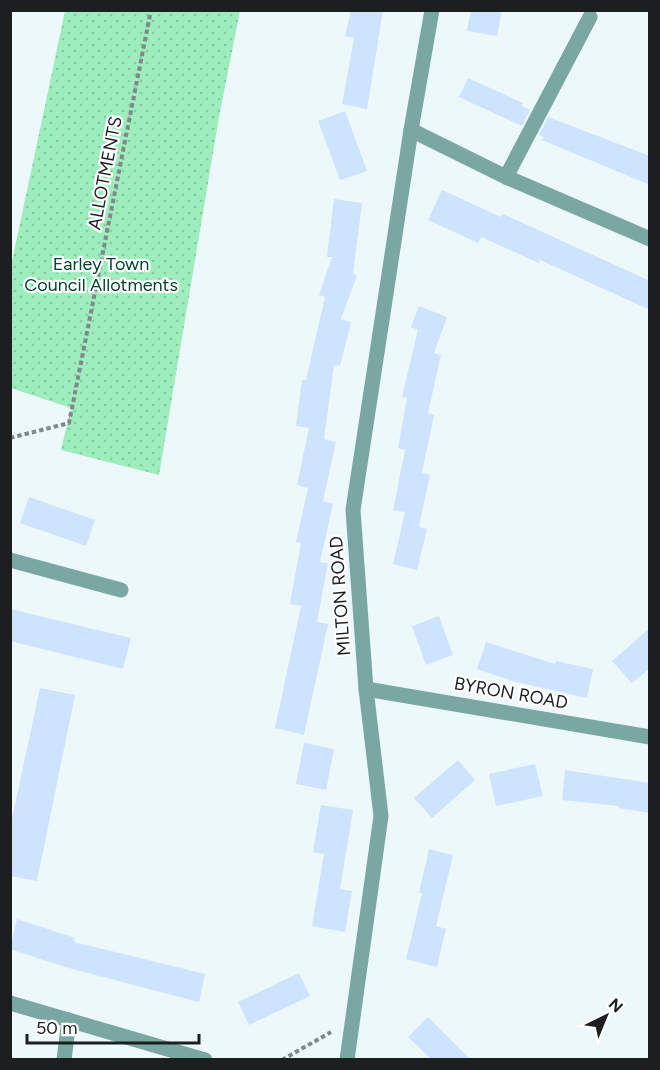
<svg xmlns="http://www.w3.org/2000/svg" width="660" height="1070" font-family="Figtree,sans-serif">
	<style>
		.garden { fill: url(#garden-dots) }
		.building { fill: #cee3fe }
		.lines { fill: none; stroke-linecap: round; stroke-linejoin: round }
		.path { stroke: #81888a; stroke-width: 4; stroke-dasharray: 4.5 3; stroke-linecap: butt }
		.street { stroke: #7ba7a3; stroke-width: 15 }
		.labels { text-anchor: middle; stroke-width: 4.5; stroke-linejoin: round; paint-order: stroke }
		.street-label { font-size: 18px; fill: #1c1f20; stroke: #fff }
		.park-label { font-size: 18px; fill: #004527; stroke: #fff }
	</style>
	<defs>
		<pattern id="garden-dots" width="8" height="8" patternUnits="userSpaceOnUse" patternTransform="scale(1.5)"><rect width="8" height="8" fill="#9dedbd"/><path d="M2 2h.1M6 6h.1" fill="none" stroke="#87cba2" stroke-width="1.8" stroke-linecap="round"/></pattern>
	</defs>
	<rect width="100%" height="100%" fill="#edf8fb"/>
	<!-- garden -->
	<polygon class="garden" points="65,11 240,11 219,117 159,475 61,450 71,408 11,388 11,266"/>
	<!-- building -->
	<g class="building">
		<polygon points="351,10 383,10 367,109 342,104 354,38 345,36"/>
		<polygon points="471,10 502,10 497,36 467,31"/>
		<polygon points="468,78 523,103 522,106 530,110 522,126 459,97"/>
		<polygon points="345,111 367,171 340,180 318,121"/>
		<polygon points="548,117 650,156 650,185 542,140 544,137 539,135"/>
		<polygon points="442,190 501,217 503,214 650,281 650,310 540,260 539,263 481,237 478,243 428,220"/>
		<polygon points="334,199 362,203 353,274 357,275 341,319 351,322 340,366 334,365 324,439 336,442 323,501 333,504 320,562 328,563 317,622 328,624 304,735 275,728 301,606 290,604 301,543 296,542 308,488 297,485 309,428 296,426 302,380 306,380 325,297 319,295 332,257 327,257"/>
		<polygon points="419,306 447,317 434,353 441,355 428,413 434,415 422,473 430,475 419,527 427,529 417,570 393,564 405,512 393,510 405,450 398,448 407,398 402,397 418,330 411,327"/>
		<polygon points="29,497 95,520 86,546 20,523"/>
		<polygon points="10,609 131,638 123,669 10,641"/>
		<polygon points="439,616 453,655 426,665 412,626"/>
		<polygon points="650,628 650,668 632,683 612,661"/>
		<polygon points="486,642 555,664 556,661 593,669 587,698 512,681 477,669"/>
		<polygon points="40,688 75,695 37,881 10,876 10,828"/>
		<polygon points="304,743 334,749 326,790 296,784"/>
		<polygon points="458,760 475,780 432,818 414,798"/>
		<polygon points="535,764 543,796 496,806 489,774"/>
		<polygon points="565,770 650,783 650,813 619,808 619,806 562,800"/>
		<polygon points="321,805 353,810 340,889 352,891 345,932 312,926 324,854 313,852"/>
		<polygon points="429,849 453,855 436,926 446,929 437,967 406,959 422,893 419,893"/>
		<polygon points="17,919 75,938 74,942 205,974 199,1002 65,967 10,949"/>
		<polygon points="299,973 310,996 249,1025 238,1002"/>
		<polygon points="428,1017 470,1059 431,1059 408,1037"/>
	</g>
	<g class="lines">
		<!-- path -->
		<g class="path">
			<polyline points="10,438 69,423 151,10"/>
			<polyline points="282,1060 331,1032"/>
		</g>
		<!-- street -->
		<g class="street">
			<polyline points="411,130 506,177 650,239"/>
			<polyline points="506,177 590,17"/>
			<polyline points="10,560 121,590"/>
			<polyline points="366,689 650,737"/>
			<polyline points="10,1003 205,1060"/>
			<polyline points="64,1060 69,1020"/>
			<polyline points="347,1060 381,816 366,689 353,510 411,130 432,10"/>
		</g>
	</g>
	<g class="labels">
		<!-- street labels -->
		<g class="street-label">
			<text transform="translate(105 173) rotate(-79)" y="6">ALLOTMENTS</text>
			<text transform="translate(340 596) rotate(-94)" y="6">MILTON ROAD</text>
			<text transform="translate(511 693) rotate(10)" y="6">BYRON ROAD</text>
		</g>
		<!-- park labels -->
		<g class="park-label">
			<text x="101" y="270">Earley Town<tspan x="101" dy="21">Council Allotments</tspan></text>
		</g>
	</g>
	<!-- border -->
	<rect width="660" height="1070" fill="none" stroke="#1c1f20" stroke-width="24"/>
	<!-- north arrow -->
	<g transform="translate(606 1016) rotate(43)" stroke="#ffffff" stroke-width="4.5" paint-order="stroke">
	<path d="M0-4.5L10 22L0 15L-10 22Z" fill="#1c1f20"/>
	<text y="-9" font-size="16" font-weight="bold" text-anchor="middle" fill="#1c1f20">N</text>
	</g>
	<!-- scale -->
	<path d="M27 1034v9h172v-9" fill="none" stroke="#1c1f20" stroke-width="3"/>
	<text x="36" y="1034" font-size="18" fill="#1c1f20" stroke="#ffffff" stroke-width="4.5" paint-order="stroke">50 m</text>
</svg>
